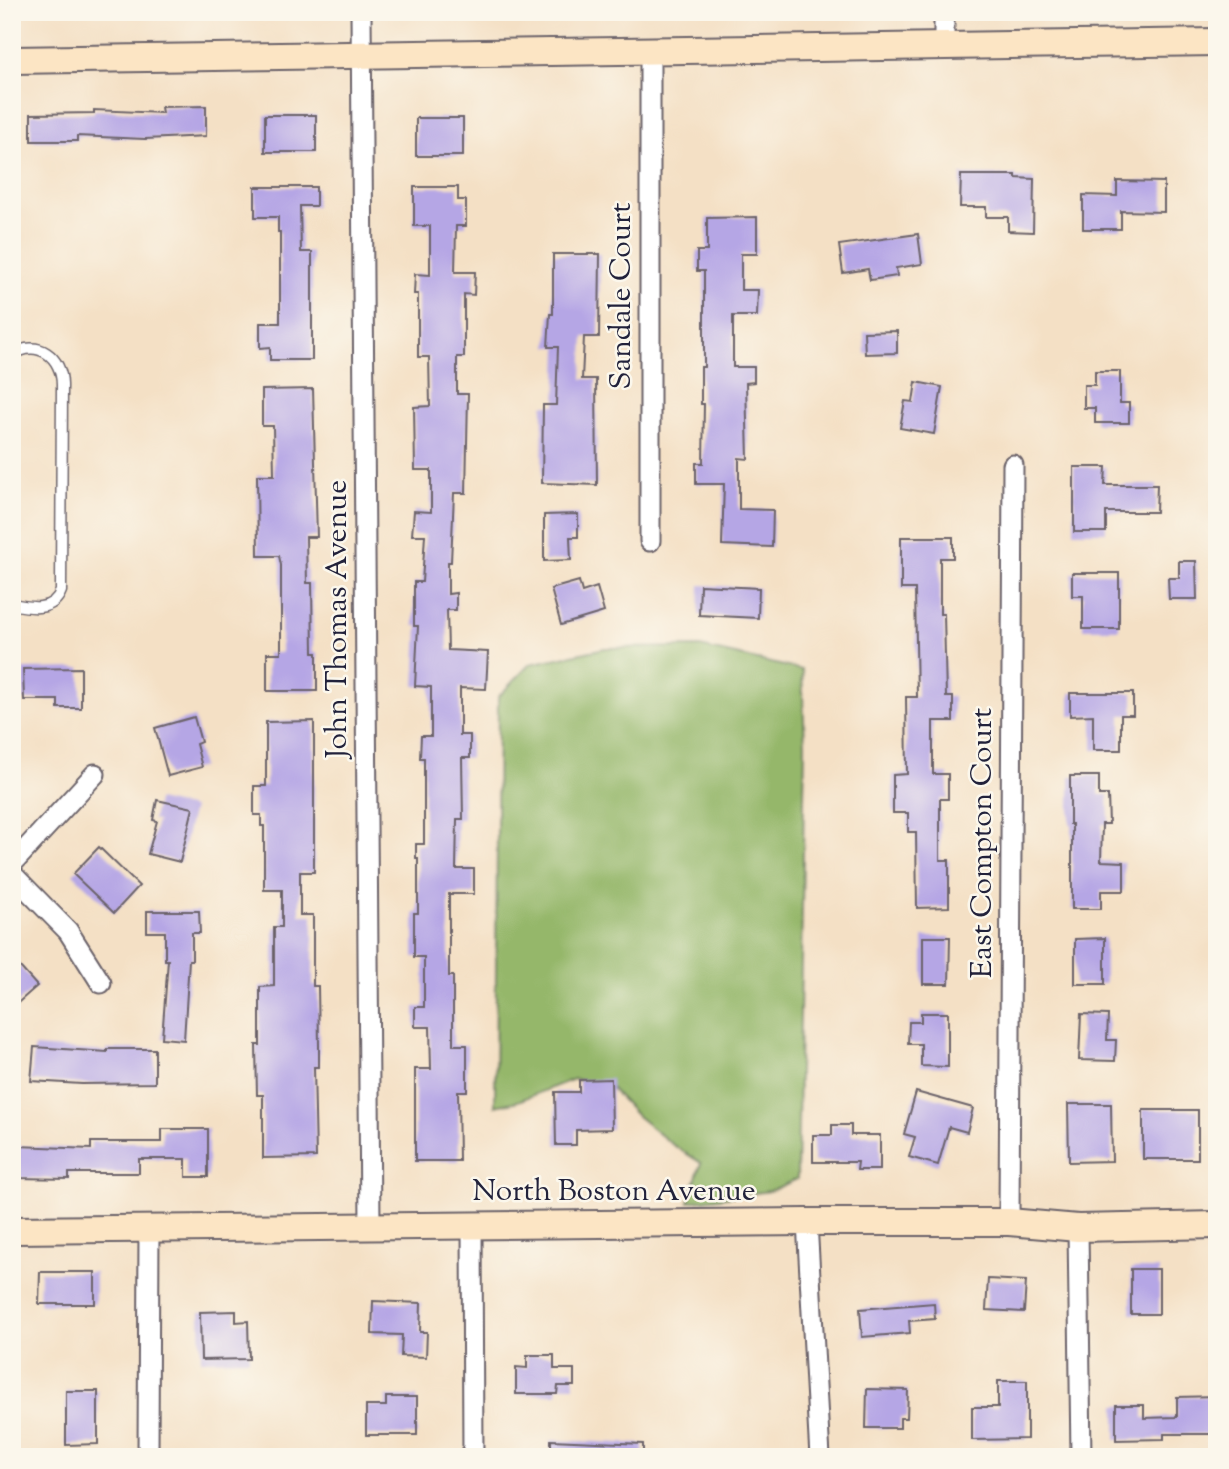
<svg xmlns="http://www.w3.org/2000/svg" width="1229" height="1469" font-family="'Sorts Mill Goudy',serif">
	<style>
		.forest { fill: #95b76b; stroke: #5c6c53; stroke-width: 2 }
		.building { fill: #b5a6e5 }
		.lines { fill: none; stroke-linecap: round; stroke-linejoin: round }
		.lane-casing { stroke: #6c646b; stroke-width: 13 }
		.street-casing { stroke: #6c646b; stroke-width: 23 }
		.secondary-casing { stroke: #6c646b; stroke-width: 30 }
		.lane { stroke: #fff; stroke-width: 10 }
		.street { stroke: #fff; stroke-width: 19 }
		.secondary { stroke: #fce5c4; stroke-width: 26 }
		.labels { text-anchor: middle; stroke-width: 5; stroke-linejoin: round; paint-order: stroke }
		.street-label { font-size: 30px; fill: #22223b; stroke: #fbf7ec }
	</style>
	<rect width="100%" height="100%" fill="#fbf7ec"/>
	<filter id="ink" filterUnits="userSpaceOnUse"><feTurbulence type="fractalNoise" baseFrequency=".0143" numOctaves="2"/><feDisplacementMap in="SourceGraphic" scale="14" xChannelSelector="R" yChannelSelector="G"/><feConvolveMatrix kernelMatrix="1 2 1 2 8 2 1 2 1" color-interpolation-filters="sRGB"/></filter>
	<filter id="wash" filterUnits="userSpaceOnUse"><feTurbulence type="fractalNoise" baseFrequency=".00686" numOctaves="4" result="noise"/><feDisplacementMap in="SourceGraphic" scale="28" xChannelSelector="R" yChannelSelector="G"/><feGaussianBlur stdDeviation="1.57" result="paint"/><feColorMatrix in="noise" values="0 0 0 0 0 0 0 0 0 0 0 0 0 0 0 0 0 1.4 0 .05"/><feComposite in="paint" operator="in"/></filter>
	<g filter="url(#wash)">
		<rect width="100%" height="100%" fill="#f4e0c5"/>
		<!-- forest -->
		<polygon class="forest" points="700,647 802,670 805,745 797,1179 770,1191 688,1202 701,1163 673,1145 637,1116 610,1087 574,1079 518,1101 495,1106 498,697 530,664 605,648"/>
		<g id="blocks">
			<!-- building -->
			<g class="building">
				<polygon points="206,106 206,136 145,139 77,136 77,141 31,141 31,114 94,113 94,110 162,113 161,107"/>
				<rect x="265" y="115" width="51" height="37"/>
				<rect x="416" y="118" width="47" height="38"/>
				<polygon points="961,175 1016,175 1016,178 1034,179 1033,232 1008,231 1008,217 986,217 986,207 960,207"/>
				<polygon points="1117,181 1164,182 1164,212 1121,211 1121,229 1083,229 1083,195 1117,196"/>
				<polygon points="255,187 316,187 316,206 300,206 301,252 312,252 312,360 270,360 270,347 260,348 260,323 280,323 280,232 278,232 278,217 255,217"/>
				<polygon points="414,187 458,187 458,200 466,200 466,226 456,226 455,272 475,272 474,295 464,294 464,357 457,357 457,394 468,394 466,493 454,493 451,562 448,562 448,594 456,593 456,610 447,610 448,650 488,652 486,689 460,688 460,735 470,735 470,758 462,758 463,819 457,819 456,869 474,869 474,894 449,894 449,976 453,976 453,1045 467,1045 467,1091 458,1091 459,1161 415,1161 415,1069 431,1069 430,1027 415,1027 415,1007 424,1007 424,957 414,957 414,913 418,913 418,858 416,858 416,844 424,844 424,758 420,758 421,736 431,736 431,687 415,686 418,626 414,626 414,582 422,582 425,535 412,535 414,511 431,512 431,470 415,470 414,407 430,406 429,357 418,357 418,294 414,294 415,274 430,275 430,226 414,226"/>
				<polygon points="757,217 757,254 741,254 741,290 758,290 757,316 733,316 733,367 754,367 754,382 746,383 748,459 739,458 739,509 773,510 772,547 722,545 724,484 696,484 696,463 703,463 704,404 701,404 701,367 704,367 704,271 697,271 697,251 707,251 707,218"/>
				<polygon points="918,234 922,264 896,268 897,276 870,280 868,269 843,273 839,245"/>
				<polygon points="553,254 600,254 599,337 584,337 582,379 596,379 597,485 542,483 543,405 556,405 558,347 548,347 550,314 553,314"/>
				<polygon points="897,331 897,353 865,354 864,332"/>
				<polygon points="1095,371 1120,371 1120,403 1129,403 1129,423 1095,423 1095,408 1084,408 1084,385 1095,385"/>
				<polygon points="916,382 942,387 934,434 900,428 905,401 913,402"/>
				<polygon points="313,389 317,537 306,537 307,583 312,583 313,653 317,653 317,691 267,691 267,653 281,653 281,565 279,556 258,556 257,475 274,475 273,426 262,426 262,390"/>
				<polygon points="1074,467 1106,467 1105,485 1157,485 1156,512 1106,512 1106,532 1074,532"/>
				<polygon points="578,514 578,537 570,537 571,560 544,561 544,515"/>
				<polygon points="901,537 953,537 953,558 940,558 940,614 944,614 946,697 953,697 953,721 933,721 933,774 948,774 948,799 940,799 940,860 949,860 949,907 917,908 916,832 908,832 908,813 893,813 893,775 907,774 906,697 917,697 915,589 901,589"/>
				<polygon points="1179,561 1196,561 1197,599 1169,599 1168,578 1179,578"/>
				<polygon points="1072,573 1119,573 1119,629 1083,629 1083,596 1072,596"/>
				<polygon points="579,581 582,592 597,587 604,612 561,625 551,589"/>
				<polygon points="700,585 759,588 758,618 699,615"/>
				<polygon points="81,668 81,708 58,708 58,700 24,700 23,669"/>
				<polygon points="1070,693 1133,693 1133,715 1121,715 1121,750 1093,750 1093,715 1070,716"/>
				<polygon points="194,717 201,742 196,744 202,767 168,776 155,728"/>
				<polygon points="314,721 314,872 300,872 300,915 313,915 313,986 318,986 319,1045 319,1067 314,1067 316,1157 263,1158 263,1095 257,1095 256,1045 260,1045 260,987 274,986 274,927 282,927 282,890 264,890 264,826 261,826 261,815 254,815 254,786 266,786 266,722"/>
				<polygon points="1070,776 1099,776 1099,795 1108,795 1109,824 1102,824 1101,861 1124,862 1124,891 1101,891 1101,909 1072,909 1072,824 1070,824"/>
				<polygon points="157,800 193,808 180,862 148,854 157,821 153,820"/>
				<polygon points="99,847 139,886 114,913 73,874"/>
				<polygon points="147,911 199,911 200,933 192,933 192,960 189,960 184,1040 162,1038 168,960 165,960 165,932 147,932"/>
				<polygon points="923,937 950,937 949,984 923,984"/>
				<polygon points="1105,938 1105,984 1075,984 1075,939"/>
				<polygon points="12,958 37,986 12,1008"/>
				<polygon points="921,1013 948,1013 948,1067 921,1066 921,1044 908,1044 909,1022 921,1022"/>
				<polygon points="1081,1014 1108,1015 1107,1040 1116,1040 1115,1061 1079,1060"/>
				<polygon points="34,1047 107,1052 107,1049 155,1049 155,1083 82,1084 31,1081"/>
				<polygon points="611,1079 612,1129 576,1130 576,1145 556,1145 555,1092 579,1092 579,1080"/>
				<polygon points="916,1092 973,1108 967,1132 949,1127 938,1165 909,1157 915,1137 904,1134"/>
				<polygon points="1068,1104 1111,1104 1112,1161 1069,1162"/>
				<rect x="1143" y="1110" width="55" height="49"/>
				<polygon points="832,1125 851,1125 851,1135 880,1135 880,1170 857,1170 858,1162 813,1162 813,1135 832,1135"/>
				<polygon points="162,1129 208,1129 208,1177 186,1177 186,1159 139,1159 139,1173 69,1173 69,1179 17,1178 18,1146 91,1149 91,1142 162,1142"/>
				<rect x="1131" y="1269" width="28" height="45"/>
				<polygon points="40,1272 95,1272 95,1304 39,1304"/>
				<polygon points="988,1279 1026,1281 1024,1312 986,1310"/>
				<polygon points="373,1301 421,1303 420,1332 427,1332 426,1357 401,1356 402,1335 372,1334"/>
				<polygon points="934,1303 935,1319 909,1321 910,1333 862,1337 860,1309"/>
				<polygon points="236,1311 236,1322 248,1321 249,1359 201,1360 200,1312"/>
				<polygon points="527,1355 554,1355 554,1369 574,1369 574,1386 558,1386 557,1394 516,1394 516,1367 527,1368"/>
				<polygon points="998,1381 1027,1381 1027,1439 972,1440 972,1407 998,1407"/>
				<polygon points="867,1389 908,1390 907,1418 900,1418 900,1428 866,1428"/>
				<polygon points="66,1391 98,1391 98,1444 66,1445"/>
				<polygon points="1217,1396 1217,1434 1164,1434 1164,1439 1116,1440 1116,1405 1144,1405 1144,1418 1177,1417 1177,1397"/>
				<polygon points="386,1397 417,1397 417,1435 366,1435 366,1406 386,1406"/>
				<polygon points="551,1440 643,1444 643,1457 551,1457"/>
			</g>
		</g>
	</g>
	<g filter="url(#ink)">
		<use href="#blocks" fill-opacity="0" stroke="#6c646b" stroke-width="2"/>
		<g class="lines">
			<!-- lane casing -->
			<g class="lane-casing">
				<path id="lane" d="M12,355C38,338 62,357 62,385L61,591C53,612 31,608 12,604"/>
			</g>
			<!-- street casing -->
			<g class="street-casing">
				<g id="street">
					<polyline points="361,12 370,1224"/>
					<polyline points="944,46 944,12"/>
					<polyline points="650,541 650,50"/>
					<polyline points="12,864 95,774"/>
					<polyline points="12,874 68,931 101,983"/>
					<polyline points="807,1222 820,1457"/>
					<polyline points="1009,1222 1013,465"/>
					<polyline points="472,1224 473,1457"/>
					<polyline points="1078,1228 1081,1457"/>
					<polyline points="148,1457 149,1228"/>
				</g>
			</g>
			<!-- secondary casing -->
			<g class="secondary-casing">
				<g id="secondary">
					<polyline points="12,60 1217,42"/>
					<polyline points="12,1230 807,1222 1009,1222 1078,1228 1217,1225"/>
				</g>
			</g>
			<!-- lane -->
			<use href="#lane" class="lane"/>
			<!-- street -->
			<use href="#street" class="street"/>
			<!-- secondary -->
			<use href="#secondary" class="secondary"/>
		</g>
	</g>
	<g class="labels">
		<!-- street labels -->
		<g class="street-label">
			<text transform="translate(620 296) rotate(-90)" y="10">Sandale Court</text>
			<text transform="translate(336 619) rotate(-90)" y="10">John Thomas Avenue</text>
			<text transform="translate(981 843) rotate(-90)" y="10">East Compton Court</text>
			<text x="614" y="1200">North Boston Avenue</text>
		</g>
	</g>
	<!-- margin -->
	<rect width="1229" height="1469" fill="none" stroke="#fbf7ec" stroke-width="42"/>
</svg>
